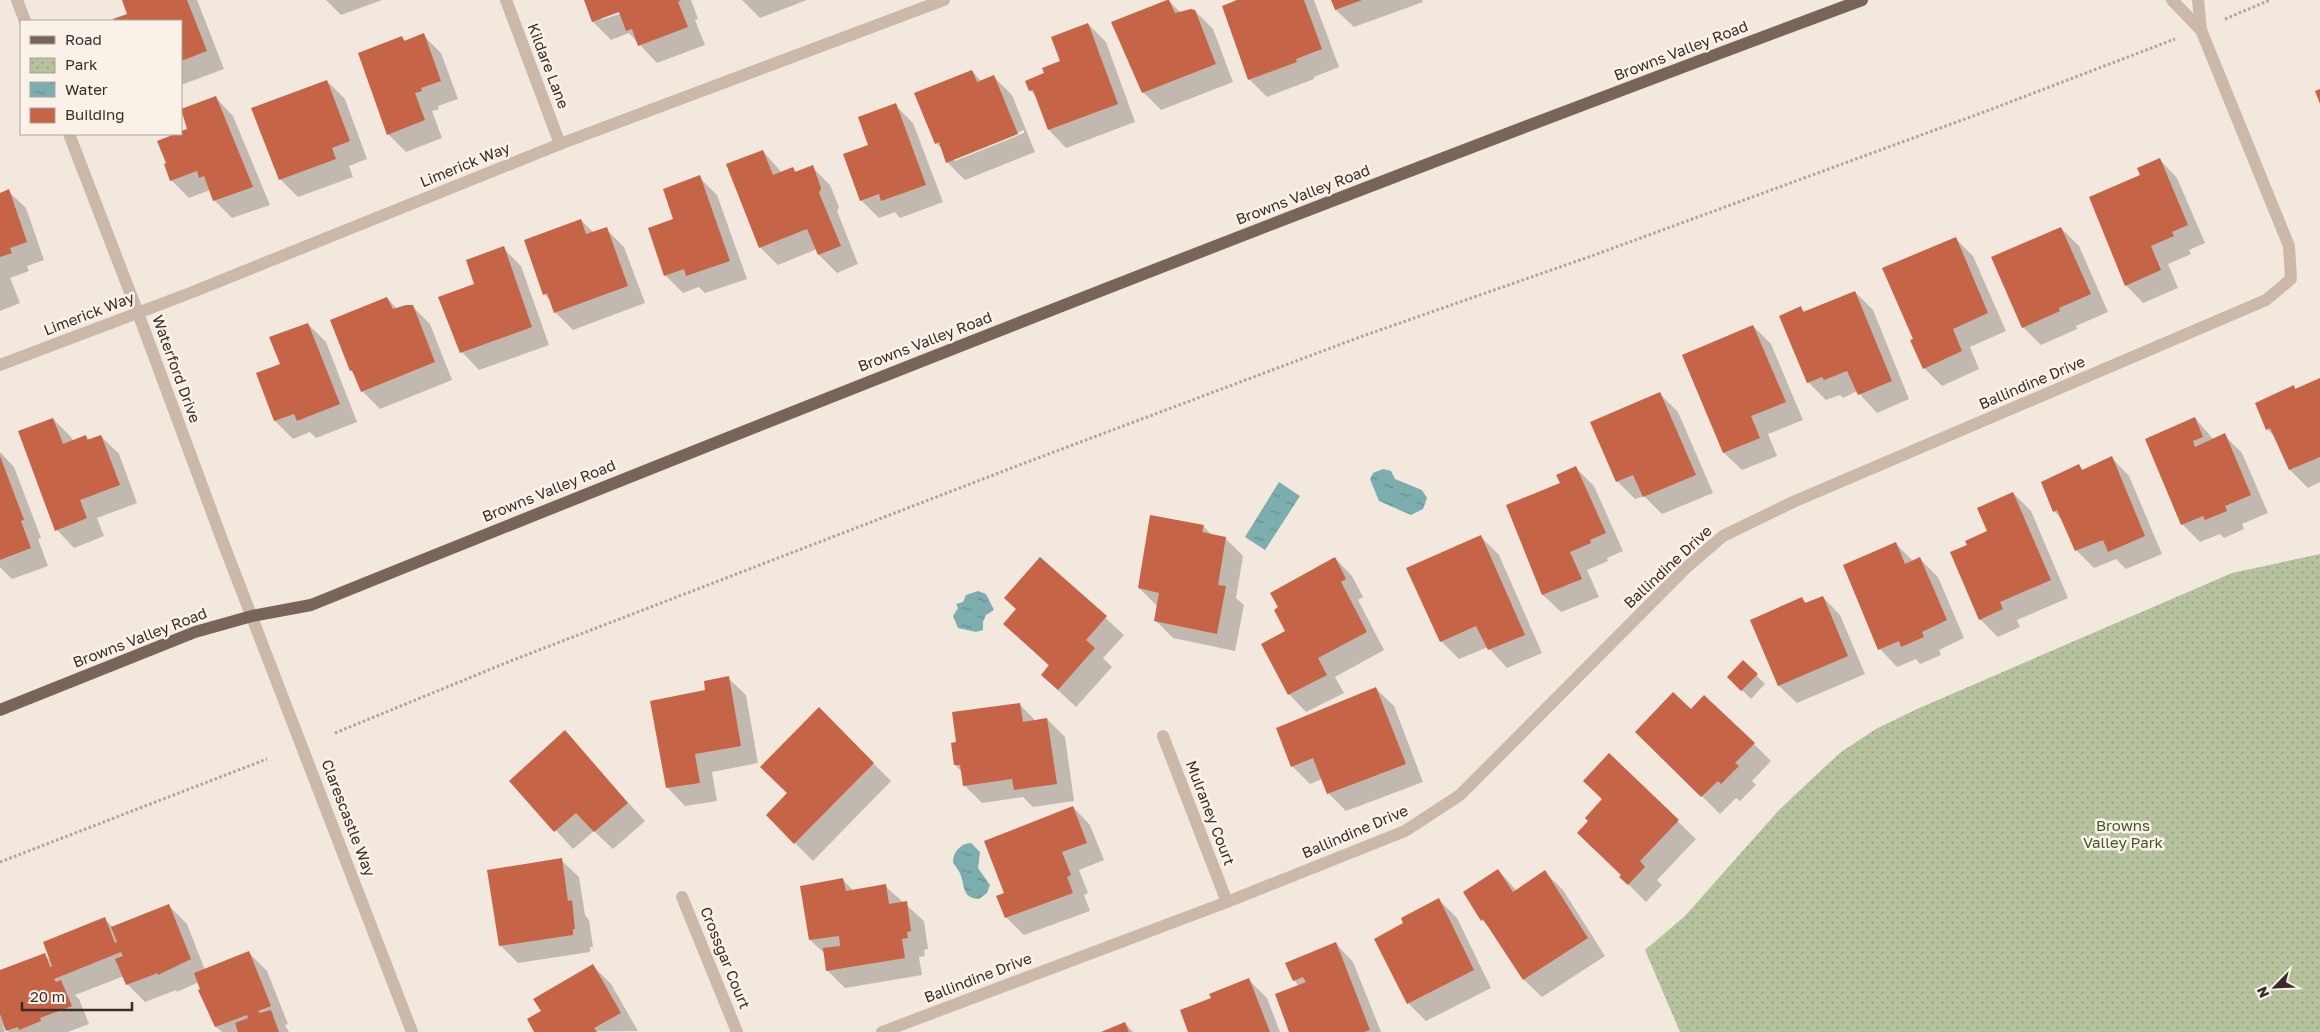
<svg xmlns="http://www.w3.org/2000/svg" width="2320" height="1032" font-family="'Golos Text',sans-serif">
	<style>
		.park { fill: url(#park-dots) }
		.water { fill: url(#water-ripples) }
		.shadow { fill: #0003; fill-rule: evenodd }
		.building { fill: #c66448 }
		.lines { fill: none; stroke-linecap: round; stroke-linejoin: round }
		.path { stroke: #b6a193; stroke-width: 3; stroke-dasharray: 2.5 2.5; stroke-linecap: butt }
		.minor { stroke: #cbb8a9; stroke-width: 12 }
		.major { stroke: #79645a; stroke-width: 12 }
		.labels { text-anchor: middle; stroke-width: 5; stroke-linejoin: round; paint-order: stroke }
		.street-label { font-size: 15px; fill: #382d29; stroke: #faf2e9 }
		.park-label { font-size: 15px; fill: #47562c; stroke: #faf2e9 }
	</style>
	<defs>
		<pattern id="park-dots" width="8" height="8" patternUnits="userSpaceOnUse" patternTransform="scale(1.25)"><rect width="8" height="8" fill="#b6c29d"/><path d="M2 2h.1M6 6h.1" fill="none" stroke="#959e80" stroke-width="1.8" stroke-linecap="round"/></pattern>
		<pattern id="water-ripples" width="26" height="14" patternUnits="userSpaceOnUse" patternTransform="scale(1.25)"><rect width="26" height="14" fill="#7caeaf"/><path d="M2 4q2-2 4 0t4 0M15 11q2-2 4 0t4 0" fill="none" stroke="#678e8e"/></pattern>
	</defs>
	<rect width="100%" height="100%" fill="#f2e8dd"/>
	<!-- park -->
	<polygon class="park" points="2320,554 2320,1032 1680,1032 1645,950 1685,916 1779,810 1815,776 1841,752 1876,729 1917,709 2232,573"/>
	<!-- water -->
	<g class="water">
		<polygon points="1383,469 1391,471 1395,479 1422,490 1427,498 1423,509 1411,515 1379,501 1370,479 1373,473"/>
		<polygon points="1279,482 1300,496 1265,550 1245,537"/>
		<polygon points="978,591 986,594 994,610 986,615 983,622 983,630 976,632 958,628 953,616 958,608 956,604 963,602 966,595"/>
		<path d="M971,843L980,852L978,868L990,885L987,893L979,899C963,898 965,889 961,876C960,871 955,867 953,862C953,852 961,843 971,843Z"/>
	</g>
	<!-- shadow -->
	<g class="shadow">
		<polygon points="123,0 197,0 224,69 181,85 181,21 115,21 128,15"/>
		<polygon points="326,0 382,0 341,15"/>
		<path d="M585,0H691L698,19L695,20L705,45L657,63L629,33L611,40L593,22ZM624,9L625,12L601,20V18Z"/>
		<polygon points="742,0 807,0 760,18"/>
		<polygon points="1238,0 1314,0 1339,67 1314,77 1314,79 1267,97 1249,79"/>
		<polygon points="1333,0 1422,0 1423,2 1354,27 1336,10"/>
		<polygon points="1169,1 1181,13 1195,11 1213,29 1233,82 1161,110 1143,92"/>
		<polygon points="1088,24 1106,42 1135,122 1066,148 1049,130 1037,97 1031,91 1027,81 1045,74 1062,62"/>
		<polygon points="423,35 441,53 458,99 438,106 439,109 432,111 442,138 406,152 388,134 402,37 406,42"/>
		<path d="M972,71L982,82L994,77L1012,95L1035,152L965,180L947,162L943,150L936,143ZM1024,130V133L955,161L953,159Z"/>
		<polygon points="327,81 345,99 367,159 349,166 353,177 298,197 280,179"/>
		<polygon points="216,98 233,116 270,205 232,218 214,200 210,190 189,198 171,180 167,164 159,141 189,130"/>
		<polygon points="895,105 913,123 943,202 900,218 895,212 879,218 861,200 870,145"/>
		<polygon points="763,151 782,173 793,168 797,173 812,167 830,185 839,207 837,211 858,264 837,273 819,255 817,249 778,265 760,247"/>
		<polygon points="2160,160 2177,178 2205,243 2189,250 2191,254 2168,264 2178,288 2143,303 2126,285 2142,176"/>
		<polygon points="699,177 717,195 747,279 705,293 699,287 683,293 665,275 674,220"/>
		<polygon points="8,191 26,208 44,260 27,266 29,271 10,278 20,303 0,311 0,194"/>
		<polygon points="581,220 594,233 606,229 624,247 645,303 573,330 555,312 551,301 544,294"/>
		<polygon points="2061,228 2079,246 2108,312 2076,326 2077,329 2041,345 2023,327"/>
		<polygon points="1955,238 1973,256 2006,331 1970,347 1979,369 1942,386 1924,368 1915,340"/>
		<polygon points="503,248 521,266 549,345 479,370 462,352 440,298 476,285"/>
		<polygon points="1855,292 1873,310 1909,399 1877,413 1857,391 1843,398 1840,395 1826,400 1808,382 1801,308 1806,313"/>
		<polygon points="387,298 397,309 412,306 430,324 452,380 380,409 362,391 355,375 351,371"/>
		<polygon points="308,324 326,342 357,422 316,438 310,432 293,439 275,421 258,374 281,365"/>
		<polygon points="1753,326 1771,344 1803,420 1768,434 1777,456 1742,470 1724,453 1683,356"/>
		<polygon points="2320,379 2320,482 2308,488 2290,470 2276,438 2267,429 2293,387 2296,390"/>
		<polygon points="1660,394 1678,412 1713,493 1662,514 1644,496 1635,499 1617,481"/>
		<polygon points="2195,418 2214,440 2224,435 2242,453 2268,513 2242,524 2244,529 2224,538 2220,534 2200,542 2182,524"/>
		<polygon points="53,419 71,437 73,441 86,436 90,440 101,436 119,454 137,503 97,518 104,536 74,548 57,530"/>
		<polygon points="0,452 14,467 41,538 38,539 48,566 12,579 0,567"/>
		<polygon points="2112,458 2129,476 2162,554 2126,569 2116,559 2094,568 2076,550 2063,521 2054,511 2079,466 2083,470"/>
		<polygon points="1576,468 1594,486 1623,551 1607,558 1608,561 1587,570 1599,597 1561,612 1543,595 1561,483"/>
		<polygon points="2013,493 2031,511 2068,598 2017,620 2020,627 1998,637 1980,619 1989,532"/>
		<polygon points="1203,526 1213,536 1225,538 1243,556 1236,598 1244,605 1235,651 1173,638 1155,620 1157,606 1139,588"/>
		<polygon points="1481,537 1499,555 1542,653 1507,668 1488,647 1459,659 1441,641"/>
		<polygon points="1895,543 1914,562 1920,559 1938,577 1964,638 1939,650 1941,655 1920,664 1916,659 1897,667 1880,649"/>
		<polygon points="1040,558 1124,635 1103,658 1112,667 1076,707 1042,675 1049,666 1005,624 1018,610"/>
		<polygon points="1335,558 1352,576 1363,597 1358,600 1384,650 1335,677 1344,693 1306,712 1289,694 1286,632"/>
		<polygon points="1823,597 1840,615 1865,674 1797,703 1779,686 1802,599 1807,604"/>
		<polygon points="1743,662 1765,684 1751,699 1729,677"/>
		<polygon points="728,678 746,695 758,763 712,772 717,801 685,806 668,788 652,702 707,691"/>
		<polygon points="1376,689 1394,706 1423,782 1346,811 1328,793 1322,779 1310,784 1292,766"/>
		<polygon points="1019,704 1036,721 1047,719 1065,737 1074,801 1033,807 1023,797 982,803 964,785 962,772 955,765 958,743"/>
		<polygon points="819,709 891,781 813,861 767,815 788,794"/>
		<polygon points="1691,711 1754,744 1771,761 1752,781 1756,785 1740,801 1736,798 1720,814 1637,732"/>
		<polygon points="564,732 645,821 613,849 594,831 573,849 511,781"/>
		<polygon points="1609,755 1696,839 1657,880 1662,885 1646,902 1621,877 1622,875 1589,821 1603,800"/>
		<polygon points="1073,807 1090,825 1104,860 1079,870 1088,893 1084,895 1090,911 1024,935 1006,917 1005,894"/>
		<polygon points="561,860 579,877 585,915 589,920 593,947 590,947 590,952 518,963 500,945"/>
		<polygon points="1498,870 1517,891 1545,872 1563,890 1605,956 1542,997 1524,980 1492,931 1482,920"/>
		<polygon points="843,880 854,891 885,886 924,921 928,949 924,950 925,956 919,957 922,975 845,988 827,970 825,954 810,940 801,887"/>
		<polygon points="1439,900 1457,918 1491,988 1426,1021 1408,1003 1405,924"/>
		<polygon points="169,906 187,924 205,970 249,953 267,971 288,1024 285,1025 289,1032 222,1032 216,1027 200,991 202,990 199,982 177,992 176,990 145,1002 127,984 124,976 75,995 79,999 89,1024 68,1032 9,1032 3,1026 5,1032 0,1032 0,971 44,954 51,961 104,919 113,927"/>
		<polygon points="1336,944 1353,962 1381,1032 1291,1032 1299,986 1294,980"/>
		<polygon points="593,966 611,984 638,1031 536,1032 542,1012"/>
		<polygon points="1249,980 1267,998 1280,1032 1190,1032 1213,999"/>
		<polygon points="1125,1023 1133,1032 1104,1032"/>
	</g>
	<!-- building -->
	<g class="building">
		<polygon points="122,0 187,0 207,51 181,61 181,21 114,21 113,19 127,14"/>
		<polygon points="584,0 681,0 678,2 688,27 638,46 632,29 626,31 619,12 592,22"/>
		<polygon points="1167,0 1169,0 1175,13 1191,9 1195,10 1216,64 1142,93 1111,22"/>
		<polygon points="1237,0 1304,0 1322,49 1296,59 1297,62 1248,80 1222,6"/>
		<polygon points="1331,0 1362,0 1335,10"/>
		<polygon points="1088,23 1118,104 1048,130 1033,90 1029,91 1025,81 1044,73 1042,68 1060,61 1051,37"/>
		<polygon points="424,33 441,81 421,88 422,91 415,93 425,120 387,135 358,53 402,36 404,41"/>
		<polygon points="972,70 977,82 994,75 1018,134 946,163 939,142 935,144 914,93"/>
		<polygon points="327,80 350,141 332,148 336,159 279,180 251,108"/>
		<polygon points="2320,89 2320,104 2315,91"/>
		<polygon points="216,96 253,187 213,201 204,176 199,178 197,171 170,181 164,164 166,163 157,141 175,134 181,134 181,131 187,129 181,109"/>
		<polygon points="896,103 926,185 881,201 879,194 860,201 843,154 868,145 858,117"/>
		<polygon points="763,150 773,175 793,167 795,172 813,165 821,188 819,193 841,246 818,255 807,229 759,248 726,164"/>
		<polygon points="2160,158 2188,225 2172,232 2174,236 2151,246 2161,270 2125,286 2089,197 2140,175 2137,168"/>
		<polygon points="700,175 730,261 686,276 684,269 664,276 648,228 673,219 663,189"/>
		<polygon points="9,189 27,242 10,248 12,253 0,257 0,193"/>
		<polygon points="581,219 586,234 607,227 628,286 554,313 547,293 543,295 524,240"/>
		<polygon points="2061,227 2091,294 2059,308 2060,311 2022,328 1991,257"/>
		<polygon points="1956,237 1988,313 1953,329 1962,351 1923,369 1910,340 1913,339 1882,268"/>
		<polygon points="504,246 532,327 460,353 438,297 474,284 466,260"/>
		<polygon points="1855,291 1892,381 1858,395 1847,371 1824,380 1822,377 1807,383 1779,316 1801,306 1803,312"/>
		<polygon points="387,297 393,309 406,305 413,305 435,362 361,392 352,370 350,371 330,320"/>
		<polygon points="308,323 340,404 297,421 294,414 274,421 256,373 280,364 269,337"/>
		<polygon points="1753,325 1786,402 1751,416 1760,438 1723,453 1682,355"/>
		<polygon points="2320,378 2320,457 2289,470 2270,428 2266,430 2255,403 2294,385 2295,389"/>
		<polygon points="1660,392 1696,475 1643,497 1633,475 1616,482 1590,422"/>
		<polygon points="2195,417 2203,437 2193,441 2195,447 2225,433 2251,495 2225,506 2227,511 2205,520 2203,516 2181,525 2145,439"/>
		<polygon points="53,418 63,444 86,435 87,440 101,435 120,485 80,500 87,518 55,531 18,431"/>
		<polygon points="0,456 24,520 21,521 31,548 0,560"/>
		<polygon points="2112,456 2145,536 2108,552 2103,540 2075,551 2057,510 2053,512 2041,482 2079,464 2082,470"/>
		<polygon points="1576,466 1606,533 1590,540 1591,543 1570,552 1582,579 1542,595 1506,505 1560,483 1556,475"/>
		<polygon points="2013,492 2051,580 2000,602 2003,609 1979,620 1950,552 1967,545 1965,541 1987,531 1977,508"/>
		<polygon points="1150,515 1204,525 1202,532 1226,537 1218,585 1226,586 1217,634 1154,621 1159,593 1138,588"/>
		<polygon points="1481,535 1525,635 1488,650 1476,626 1440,642 1406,568"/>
		<polygon points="1896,542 1905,564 1920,557 1947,620 1922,632 1924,637 1901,647 1899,641 1878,650 1843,565"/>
		<polygon points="1040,557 1107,616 1086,640 1095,648 1058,690 1041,675 1049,665 1003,624 1016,609 1004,598"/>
		<polygon points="1335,557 1346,579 1341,582 1367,632 1318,658 1327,675 1288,695 1261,644 1285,631 1274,610 1278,607 1270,593"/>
		<polygon points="1823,596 1848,656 1778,686 1750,620 1802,597 1805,603"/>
		<polygon points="1743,660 1758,674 1741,691 1727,677"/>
		<polygon points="729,676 741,746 695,754 700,783 666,788 650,701 705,690 704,681"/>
		<polygon points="1376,687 1406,764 1327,794 1313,758 1291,767 1276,728"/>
		<polygon points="1673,692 1691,709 1704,695 1755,743 1735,763 1739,766 1721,784 1718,781 1701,797 1635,732"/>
		<polygon points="1020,703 1023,722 1047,718 1057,784 1014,790 1012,779 963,786 960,765 954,765 951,743 956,742 952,712"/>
		<polygon points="819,707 874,763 794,844 766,815 787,793 760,767"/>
		<polygon points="565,730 628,803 594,832 576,813 554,832 509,781"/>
		<polygon points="1609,753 1679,820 1640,861 1645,867 1628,885 1619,877 1621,875 1577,833 1588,821 1585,818 1602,799 1583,781"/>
		<polygon points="1073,806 1087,843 1062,852 1071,875 1067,877 1073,893 1005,918 996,896 1004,893 984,841"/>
		<polygon points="562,858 568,901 572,900 575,929 573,929 573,935 499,946 487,870"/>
		<polygon points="1498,869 1513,892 1545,870 1588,938 1523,980 1483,919 1481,921 1463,892"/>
		<polygon points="843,878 846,891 886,884 889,904 907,901 911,931 907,932 908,938 902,939 905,958 826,971 823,948 840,946 839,936 809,940 800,886"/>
		<polygon points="1439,898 1474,970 1407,1004 1374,939 1403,923 1401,918"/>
		<polygon points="169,904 191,959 158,975 158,973 126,985 115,959 123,956 121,952 54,979 56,982 61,980 72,1006 40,1018 41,1021 19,1030 18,1027 6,1031 0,1014 0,970 45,953 50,967 52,966 43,942 105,917 115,943 117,942 111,927"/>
		<polygon points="1336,942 1370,1030 1364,1032 1289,1032 1275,994 1306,982 1303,977 1293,981 1285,963"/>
		<polygon points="249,951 271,1006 258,1011 260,1013 271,1010 279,1032 238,1032 235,1023 248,1018 247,1015 215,1027 198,990 200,989 194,973"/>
		<polygon points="593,964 621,1013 594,1028 597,1032 534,1032 527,1019 541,1011 533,999"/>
		<polygon points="1249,978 1270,1032 1188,1032 1180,1010 1211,998 1209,994"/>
		<polygon points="1125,1022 1129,1032 1101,1032"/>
	</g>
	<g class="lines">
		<!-- path -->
		<g class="path">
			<polyline points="2225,19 2270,0"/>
			<polyline points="335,733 508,662 1022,464 1360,337 1597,254 1984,112 2175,39"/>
			<polyline points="0,862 267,759"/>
		</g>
		<!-- minor -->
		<g class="minor">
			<polyline points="17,0 25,21"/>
			<polyline points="506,0 560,144"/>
			<polyline points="2198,0 2201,30"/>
			<polyline points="69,134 138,313 224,545 412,1032"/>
			<polyline points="0,365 185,295 560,144 944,0"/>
			<polyline points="1163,736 1227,902"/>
			<polyline points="682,897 737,1032"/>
			<polyline points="882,1032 1227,902 1405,831 1460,795 1687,567 1723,536 1793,502 2266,300 2291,279 2289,246 2201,30 2172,0"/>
		</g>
		<!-- major -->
		<path class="major" d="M0,710L195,632L252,616L311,605C826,397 1342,193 1862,0"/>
	</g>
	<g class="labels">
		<!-- street labels -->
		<g class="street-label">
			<text transform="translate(1681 51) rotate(-21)" y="5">Browns Valley Road</text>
			<text transform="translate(548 66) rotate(69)" y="5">Kildare Lane</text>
			<text transform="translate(465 165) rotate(-22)" y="5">Limerick Way</text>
			<text transform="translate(1303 195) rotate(-21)" y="5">Browns Valley Road</text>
			<text transform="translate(89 314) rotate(-21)" y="5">Limerick Way</text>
			<text transform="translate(925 342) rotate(-21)" y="5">Browns Valley Road</text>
			<text transform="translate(176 369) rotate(70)" y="5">Waterford Drive</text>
			<text transform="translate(2032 383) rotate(-23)" y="5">Ballindine Drive</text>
			<text transform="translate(549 491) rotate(-22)" y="5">Browns Valley Road</text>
			<text transform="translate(1668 567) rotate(-43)" y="5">Ballindine Drive</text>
			<text transform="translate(140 638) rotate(-21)" y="5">Browns Valley Road</text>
			<text transform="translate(1210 813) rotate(69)" y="5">Mulraney Court</text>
			<text transform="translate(348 818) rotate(69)" y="5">Clarescastle Way</text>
			<text transform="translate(1355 832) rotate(-23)" y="5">Ballindine Drive</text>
			<text transform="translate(725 958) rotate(68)" y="5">Crossgar Court</text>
			<text transform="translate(978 978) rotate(-21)" y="5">Ballindine Drive</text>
		</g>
		<!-- park labels -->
		<g class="park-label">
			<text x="2123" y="831">Browns<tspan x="2123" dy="17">Valley Park</tspan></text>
		</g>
	</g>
	<!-- legend -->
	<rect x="20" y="20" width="162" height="115" fill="#faf2e9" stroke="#aca39c"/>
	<rect x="30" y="36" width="25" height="8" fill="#79645a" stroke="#aca39c"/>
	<text x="65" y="45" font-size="15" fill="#382d29">Road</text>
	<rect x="30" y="58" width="25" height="15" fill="url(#park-dots)" stroke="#aca39c"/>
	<text x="65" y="70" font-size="15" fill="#382d29">Park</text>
	<rect x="30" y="82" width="25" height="15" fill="url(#water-ripples)" stroke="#aca39c"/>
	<text x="65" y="95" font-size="15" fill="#382d29">Water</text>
	<rect x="30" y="108" width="25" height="15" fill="#c66448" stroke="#aca39c"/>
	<text x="65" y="120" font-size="15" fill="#382d29">Building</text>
	<!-- north arrow -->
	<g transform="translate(2275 987) rotate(246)" stroke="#faf2e9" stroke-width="4" paint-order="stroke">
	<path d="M0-4L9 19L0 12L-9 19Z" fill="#382d29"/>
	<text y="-8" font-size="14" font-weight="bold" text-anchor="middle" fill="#382d29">N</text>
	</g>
	<!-- scale -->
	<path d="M22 1002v8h110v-8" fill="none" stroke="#382d29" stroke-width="2.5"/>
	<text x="30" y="1002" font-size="15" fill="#382d29" stroke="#faf2e9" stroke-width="4" paint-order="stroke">20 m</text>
</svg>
